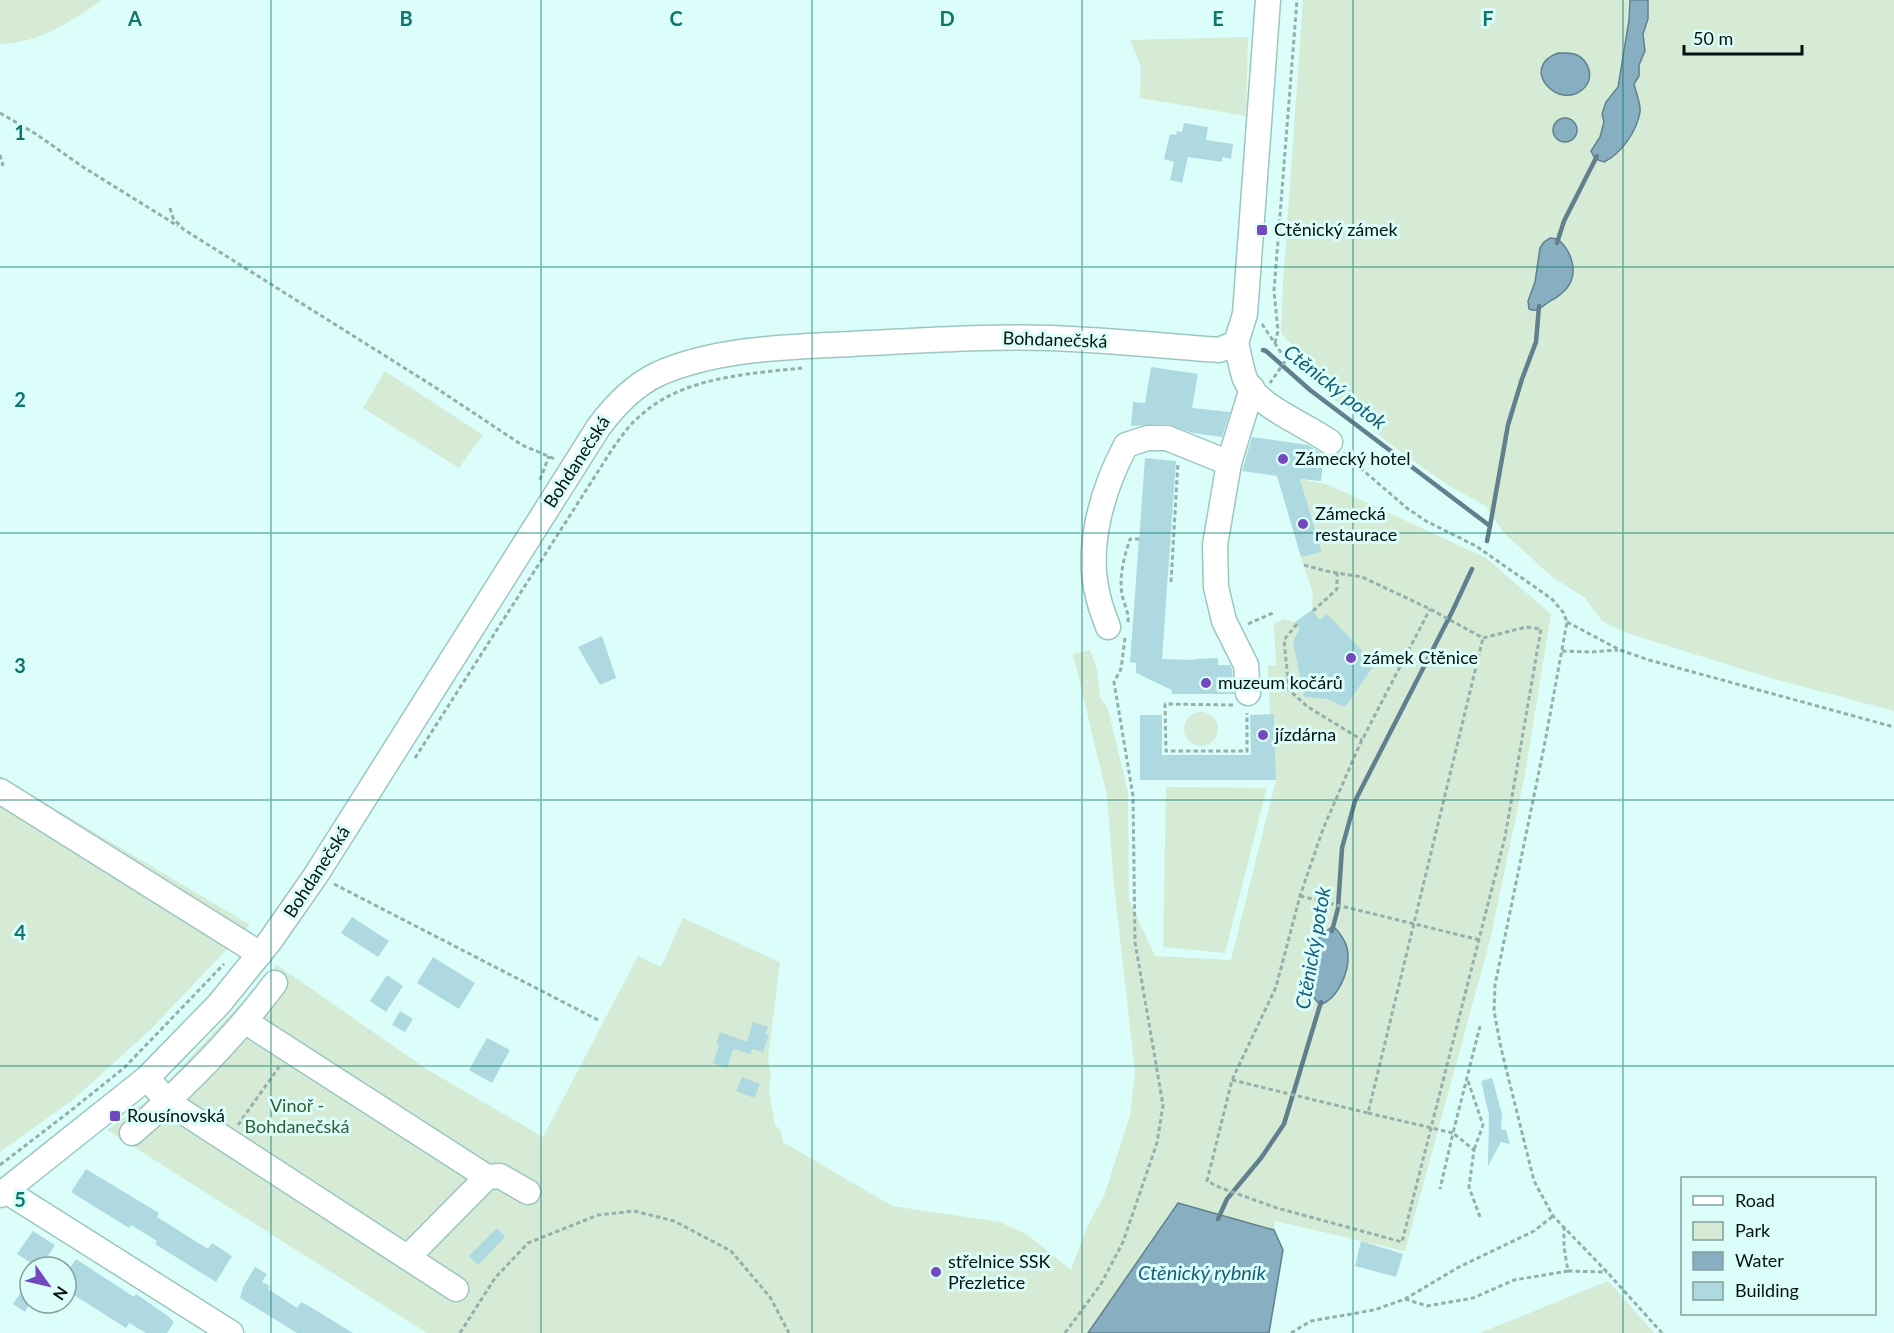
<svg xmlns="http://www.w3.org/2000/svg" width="1894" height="1333" font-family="Lato,sans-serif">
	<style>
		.green { fill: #d5ebd5 }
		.water { fill: #88aec2; stroke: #60808d; stroke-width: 1.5 }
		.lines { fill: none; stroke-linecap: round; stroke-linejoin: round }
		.stream { stroke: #60808d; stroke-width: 4.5 }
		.building { fill: #afd9e0 }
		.minor-casing { stroke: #9cc6c1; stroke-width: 27 }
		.path { stroke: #94b0ad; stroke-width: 3; stroke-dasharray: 4.5 3; stroke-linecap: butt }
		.minor { stroke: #fff; stroke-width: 24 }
		.grid { fill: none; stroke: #0f766e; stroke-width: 1.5; stroke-opacity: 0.55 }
		.poi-dot { fill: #7347c0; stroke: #dbfefa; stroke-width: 2 }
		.labels { text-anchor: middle; stroke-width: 6; stroke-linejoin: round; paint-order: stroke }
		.poi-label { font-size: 18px; fill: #041312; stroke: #dbfefa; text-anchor: start }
		.street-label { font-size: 18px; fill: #041312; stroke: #dbfefa }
		.park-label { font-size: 18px; fill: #335c33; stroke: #dbfefa }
		.water-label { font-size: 20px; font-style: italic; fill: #175c79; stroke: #dbfefa }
		.grid-label { font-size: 20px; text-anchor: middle; font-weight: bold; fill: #0f766e; stroke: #dbfefa; stroke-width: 6; stroke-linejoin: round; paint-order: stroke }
	</style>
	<rect width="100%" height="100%" fill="#dbfefa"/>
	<!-- green -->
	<g class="green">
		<path d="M0,0H102C70,22 40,43 0,44Z"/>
		<polygon points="1303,0 1894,0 1894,711 1767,677 1624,632 1602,621 1585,598 1552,577 1503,532 1486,506 1449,486 1390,444 1356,415 1332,399 1317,372 1281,333 1283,284"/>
		<polygon points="1248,37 1246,116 1140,98 1141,66 1130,40"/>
		<polygon points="385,371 483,435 459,468 363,408"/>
		<polygon points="1300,479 1329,485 1486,558 1551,614 1525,774 1490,940 1405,1251 1275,1221 1274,1230 1178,1203 1088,1333 427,1333 107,1130 157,1093 277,965 428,1070 543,1137 638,956 661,967 683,918 780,962 768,1059 771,1074 769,1090 775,1125 780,1130 783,1142 892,1206 1000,1222 1028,1235 1071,1270 1086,1229 1104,1196 1130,1116 1135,1072 1114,884 1107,796 1073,654 1090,650 1097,670 1100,697 1108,709 1128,792 1129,900 1155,956 1231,960 1276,780 1274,715 1270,714 1268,665 1276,665 1274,624 1283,619 1295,622 1300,629 1293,641 1326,699 1345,707 1374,664 1327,614 1320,620 1312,610 1313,593 1301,557 1322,552"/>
		<circle cx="1201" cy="729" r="17"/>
		<polygon points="0,776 250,925 150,1030 74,1099 0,1152"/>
		<polygon points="1166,787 1267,788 1225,953 1163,947"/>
		<polygon points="1608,1281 1654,1333 1480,1333"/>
	</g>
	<!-- water -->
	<g class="water">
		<path d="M1630,0H1648V19L1643,34L1645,51L1639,65V76L1634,84C1636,93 1641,103 1640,112C1637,131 1621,154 1604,162L1595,159L1591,151L1600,137L1604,122L1602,114L1606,102L1618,87L1629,20Z"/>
		<path d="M1558,53C1565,53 1571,52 1577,55C1589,61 1594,77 1585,87C1561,114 1517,68 1558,53Z"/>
		<circle cx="1565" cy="130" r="12"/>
		<path d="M1550,238L1558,239C1573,253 1581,277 1562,293C1557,298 1551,300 1546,304C1539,309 1538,312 1529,309L1528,301L1535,282L1540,248L1544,242Z"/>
		<path d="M1333,926C1340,932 1348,944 1348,955C1349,972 1338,999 1320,1005L1304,986C1307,959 1308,943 1333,926Z"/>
		<polygon points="1178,1203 1274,1230 1283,1250 1269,1333 1088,1333"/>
	</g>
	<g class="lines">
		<!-- stream -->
		<g class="stream">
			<polyline points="1557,243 1564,221 1597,156"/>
			<polyline points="1263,350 1266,351 1310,390 1490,526 1487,541"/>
			<polyline points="1490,526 1508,425 1522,379 1536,342 1539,306"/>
			<polyline points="1332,931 1338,908 1342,848 1355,801 1452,612 1472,569"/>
			<polyline points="1218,1219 1227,1199 1261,1158 1284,1124 1321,1002"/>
		</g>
	</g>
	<!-- building -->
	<g class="building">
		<polygon points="1184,123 1208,127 1206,140 1233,144 1231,159 1222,157 1222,162 1188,157 1182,183 1170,180 1174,162 1164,159 1170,134 1176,135 1177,131 1182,132"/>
		<polygon points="1151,367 1198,374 1192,408 1230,412 1222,437 1193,433 1167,424 1131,426 1133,402 1145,403"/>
		<polygon points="1252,437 1308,445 1324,455 1321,481 1300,479 1322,552 1301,557 1277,476 1242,471"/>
		<polygon points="1145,458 1176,461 1162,659 1195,660 1195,659 1218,658 1218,665 1230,665 1232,669 1234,694 1172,694 1172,690 1136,673 1136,663 1130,662"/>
		<polygon points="1312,610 1320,620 1327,614 1375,664 1345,707 1326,699 1304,697 1293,641 1300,629 1295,622"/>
		<polygon points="602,636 616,678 600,685 578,647"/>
		<polygon points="1274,714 1276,780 1140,780 1140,715 1162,715 1162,755 1251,755 1250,715"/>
		<polygon points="352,917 389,941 378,957 341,933"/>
		<polygon points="433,957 475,983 459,1009 417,983"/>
		<polygon points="387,975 403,986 386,1012 370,1001"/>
		<polygon points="400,1011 413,1019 405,1032 392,1025"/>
		<polygon points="753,1022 768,1027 765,1034 769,1035 763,1052 752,1049 751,1054 733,1049 727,1068 713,1063 719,1045 716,1044 720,1032 747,1042"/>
		<polygon points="487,1038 510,1050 492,1083 469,1070"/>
		<polygon points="742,1077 760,1084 754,1098 736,1091"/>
		<polygon points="1492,1078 1502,1114 1501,1129 1506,1130 1510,1144 1501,1142 1488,1166 1489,1115 1481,1081"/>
		<polygon points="86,1169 159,1213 157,1217 208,1249 212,1243 232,1256 216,1282 155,1244 157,1241 131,1225 129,1228 71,1192"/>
		<polygon points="497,1228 505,1237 478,1265 469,1256"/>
		<polygon points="33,1231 55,1245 41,1267 37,1267 17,1254"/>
		<polygon points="1361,1241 1403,1254 1396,1277 1355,1266"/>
		<polygon points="76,1259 134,1297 136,1294 168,1316 174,1322 167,1333 146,1333 129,1323 126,1328 66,1290 66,1274"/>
		<polygon points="255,1267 267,1274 262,1282 270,1286 268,1289 297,1308 301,1302 307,1305 353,1333 297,1333 240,1298 243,1287"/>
		<polygon points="21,1292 30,1298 30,1303 25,1312 13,1304"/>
	</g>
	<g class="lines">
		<!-- minor casing -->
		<g class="minor-casing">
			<g id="minor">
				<polyline points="1236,343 1245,314 1268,0"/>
				<path d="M1236,343C1239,354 1241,368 1245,379C1256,406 1307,425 1330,442"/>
				<path d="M1108,627C1104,616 1100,606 1098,596C1085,547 1103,488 1126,445L1148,438H1167L1229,463"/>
				<polyline points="1248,693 1246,665 1224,621 1216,587 1215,545 1229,463 1252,388"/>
				<polyline points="0,791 260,954"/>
				<polyline points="246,1022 487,1177 500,1176 528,1192"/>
				<polyline points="147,1078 168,1102 456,1289"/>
				<path d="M132,1133C185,1087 233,1039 275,983"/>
				<polyline points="6,1191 231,1333"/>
				<path d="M0,1195L147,1078L219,1004L270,941L316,875L598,428C614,406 633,386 658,374C717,348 788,347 851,344C917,341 984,336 1051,338C1107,340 1163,346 1219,350L1236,343"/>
				<polyline points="408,1257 487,1177"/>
			</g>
		</g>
		<!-- path -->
		<g class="path">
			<polyline points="0,113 36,134 83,167 178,226"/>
			<polyline points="0,155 3,166"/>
			<polyline points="170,208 173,218 183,229 430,384 522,445 555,459"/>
			<polyline points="1262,324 1286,360 1270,383"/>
			<polyline points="1275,343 1278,331 1274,291 1297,0"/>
			<polyline points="1343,453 1408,509 1426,521 1476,546 1552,599 1563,612 1567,622 1545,742 1495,985 1494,1011 1501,1048 1534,1181 1553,1216 1607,1272 1662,1333"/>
			<polyline points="540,480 549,456"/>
			<polyline points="1304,565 1326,571 1362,577 1430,609 1483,638 1526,627 1541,629 1505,837 1402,1242 1277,1208 1221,1188 1207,1181 1232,1080 1276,987 1300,896 1323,829 1360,744 1430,609"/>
			<polyline points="1171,582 1178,462"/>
			<polyline points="1313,611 1337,589 1337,573"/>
			<path d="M1128,622C1129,612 1124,604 1122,595C1119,576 1124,557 1130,539H1139"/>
			<polyline points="1567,622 1620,650 1649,660 1894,727"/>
			<polyline points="1248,624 1273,613"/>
			<polyline points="1297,624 1284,640 1289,690 1308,707 1362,740"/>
			<polyline points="1562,651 1591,652 1618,650"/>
			<polyline points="1233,705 1165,704 1166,751 1247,751 1247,713"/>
			<path d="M415,758L613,448C621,437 629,425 640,416C682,377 747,374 802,368"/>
			<polyline points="334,884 598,1020"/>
			<polyline points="1300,896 1480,940"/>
			<polyline points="1232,1080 1368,1113 1483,638"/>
			<polyline points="1468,1081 1483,1125 1474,1150"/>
			<polyline points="1368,1113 1453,1133 1440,1189"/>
			<polyline points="238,1125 279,1067"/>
			<polyline points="0,1165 69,1112 124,1068 224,964"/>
			<polyline points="1480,1217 1469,1187 1474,1150 1453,1133 1480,1026"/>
			<polyline points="1568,1271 1607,1272"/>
			<polyline points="1405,1299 1427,1306 1473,1298 1514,1280 1568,1271 1564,1247 1564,1227"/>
			<polyline points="460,1333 495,1278 528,1243 598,1215 634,1211 674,1221 731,1251 770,1297 789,1333"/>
			<polyline points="1065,1333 1101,1284 1123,1242 1157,1143 1163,1105 1135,942 1133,796 1114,682 1121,669 1125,638"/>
			<polyline points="1291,1333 1311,1321 1374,1310 1405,1299 1459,1267 1534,1231 1553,1216"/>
		</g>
		<!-- minor -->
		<use href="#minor" class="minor"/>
	</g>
	<!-- grid -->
	<path class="grid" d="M271,0V1333M541,0V1333M812,0V1333M1082,0V1333M1353,0V1333M1623,0V1333M0,267H1894M0,533H1894M0,800H1894M0,1066H1894"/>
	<!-- markers -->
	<g class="poi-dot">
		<rect x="1256" y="224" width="12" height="12" rx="3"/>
		<circle cx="1283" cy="459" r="6"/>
		<circle cx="1303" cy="524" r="6"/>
		<circle cx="1351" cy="658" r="6"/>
		<circle cx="1206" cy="683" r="6"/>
		<circle cx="1263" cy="735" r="6"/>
		<rect x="109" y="1110" width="12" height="12" rx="3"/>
		<circle cx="936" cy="1272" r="6"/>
	</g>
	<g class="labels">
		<!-- poi labels -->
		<g class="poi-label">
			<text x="1274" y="236">Ctěnický zámek</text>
			<text x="1295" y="465">Zámecký hotel</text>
			<text x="1315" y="520">Zámecká<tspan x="1315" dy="21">restaurace</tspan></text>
			<text x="1363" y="664">zámek Ctěnice</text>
			<text x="1218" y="689">muzeum kočárů</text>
			<text x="1275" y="741">jízdárna</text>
			<text x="127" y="1122">Rousínovská</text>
			<text x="948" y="1268">střelnice SSK<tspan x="948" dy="21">Přezletice</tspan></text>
		</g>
		<!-- street labels -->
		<g class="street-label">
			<text transform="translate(1055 340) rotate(2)" y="6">Bohdanečská</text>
			<text transform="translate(577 462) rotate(-57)" y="6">Bohdanečská</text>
			<text transform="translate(317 872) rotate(-57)" y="6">Bohdanečská</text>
		</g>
		<!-- park labels -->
		<g class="park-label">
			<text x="297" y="1112">Vinoř -<tspan x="297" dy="21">Bohdanečská</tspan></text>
		</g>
		<!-- water labels -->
		<g class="water-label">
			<text transform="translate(1335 387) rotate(38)" y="7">Ctěnický potok</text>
			<text transform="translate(1313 948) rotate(-80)" y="7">Ctěnický potok</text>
			<text x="1202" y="1280">Ctěnický rybník</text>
		</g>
	</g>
	<g class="grid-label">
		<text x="135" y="26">A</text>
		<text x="406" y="26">B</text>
		<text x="676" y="26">C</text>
		<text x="947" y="26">D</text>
		<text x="1218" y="26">E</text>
		<text x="1488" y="26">F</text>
		<text x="20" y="140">1</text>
		<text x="20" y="407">2</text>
		<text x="20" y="673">3</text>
		<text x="20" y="940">4</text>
		<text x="20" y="1207">5</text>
	</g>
	<!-- legend -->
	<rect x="1681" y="1177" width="195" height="138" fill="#dbfefa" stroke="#85a09d" stroke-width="1.5"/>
	<rect x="1693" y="1196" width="30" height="9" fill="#ffffff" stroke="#85a09d" stroke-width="1.5"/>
	<text x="1735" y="1207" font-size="18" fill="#041312">Road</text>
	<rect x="1693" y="1222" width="30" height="18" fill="#d5ebd5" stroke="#85a09d" stroke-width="1.5"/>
	<text x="1735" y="1237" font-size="18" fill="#041312">Park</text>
	<rect x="1693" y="1252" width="30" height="18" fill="#88aec2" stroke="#85a09d" stroke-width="1.5"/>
	<text x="1735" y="1267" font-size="18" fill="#041312">Water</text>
	<rect x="1693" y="1282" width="30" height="18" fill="#afd9e0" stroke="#85a09d" stroke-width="1.5"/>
	<text x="1735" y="1297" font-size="18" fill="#041312">Building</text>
	<!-- north arrow -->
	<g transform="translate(48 1285) rotate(124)"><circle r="28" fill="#dbfefa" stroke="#85a09d" stroke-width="1.5"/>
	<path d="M0-4.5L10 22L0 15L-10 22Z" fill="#7347c0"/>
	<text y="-9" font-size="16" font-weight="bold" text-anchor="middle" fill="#041312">N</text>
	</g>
	<!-- scale -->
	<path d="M1684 45v9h118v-9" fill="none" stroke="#041312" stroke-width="3"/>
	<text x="1693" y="45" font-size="18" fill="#041312" stroke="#dbfefa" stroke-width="4.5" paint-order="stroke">50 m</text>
</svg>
